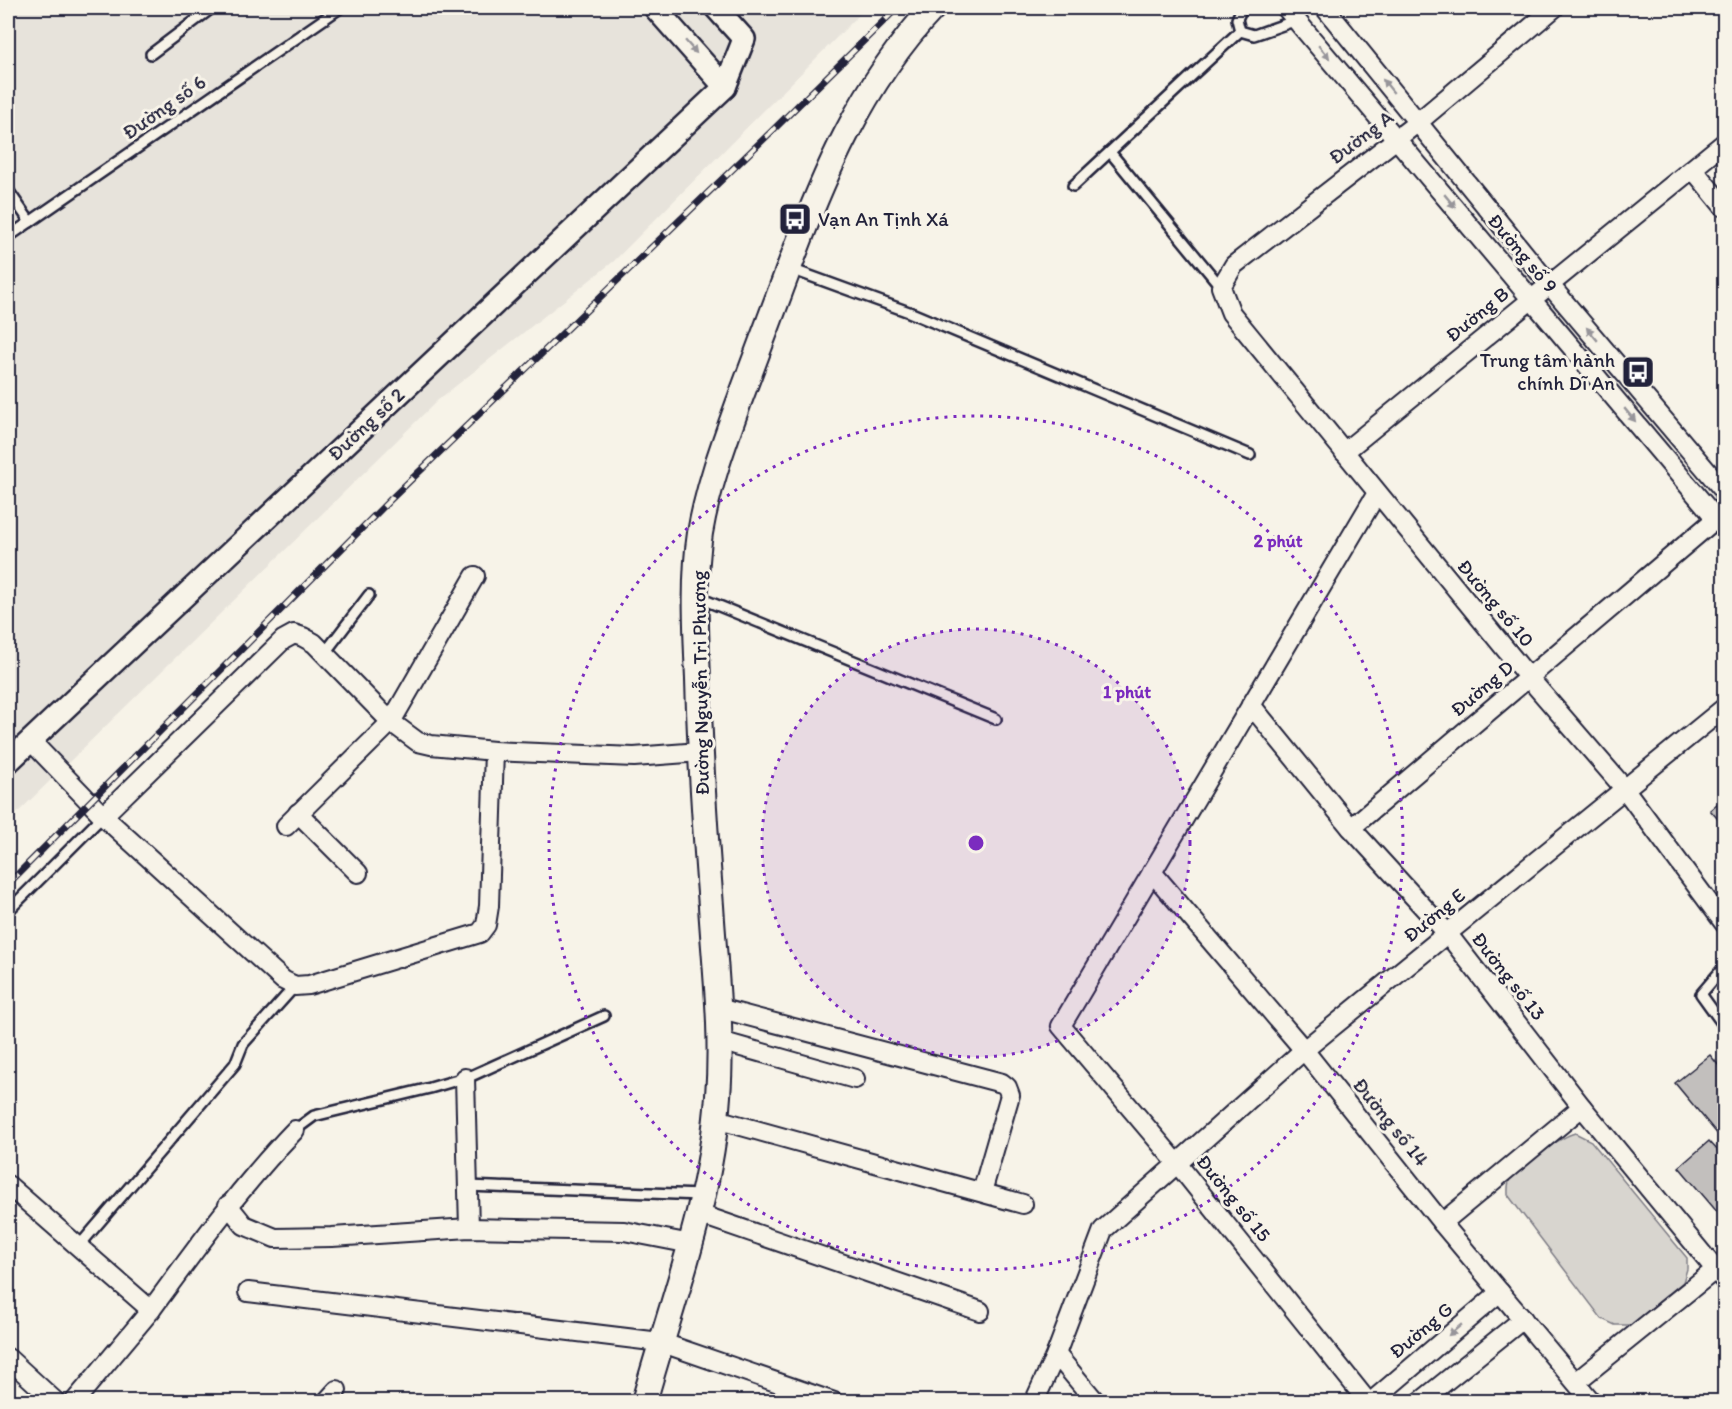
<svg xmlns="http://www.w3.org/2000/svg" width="1732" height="1409" font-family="Itim,sans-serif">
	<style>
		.built { fill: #e7e3db }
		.green { fill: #d8d5cf; stroke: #7d7c85; stroke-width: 1.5 }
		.building { fill: #c2bfbd; stroke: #22223b; stroke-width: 1.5; filter: url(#shadow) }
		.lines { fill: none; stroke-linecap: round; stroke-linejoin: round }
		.service-casing { stroke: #22223b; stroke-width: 14 }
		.minor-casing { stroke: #22223b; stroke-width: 22 }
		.tertiary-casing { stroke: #22223b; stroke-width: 26 }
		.secondary-casing { stroke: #22223b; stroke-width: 28 }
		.service { stroke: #f7f3e8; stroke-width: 9 }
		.minor { stroke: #f7f3e8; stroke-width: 18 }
		.tertiary { stroke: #f7f3e8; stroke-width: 21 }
		.secondary { stroke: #f7f3e8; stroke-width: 24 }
		.rail-casing { stroke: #22223b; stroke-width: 7 }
		.rail { stroke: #f7f3e8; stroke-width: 4.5; stroke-dasharray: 14; stroke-linecap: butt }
		.oneway { fill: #97959a }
		.ring { fill: none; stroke: #7b2cbf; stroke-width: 3; stroke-dasharray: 3 6 }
		.labels { text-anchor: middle; stroke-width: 6; stroke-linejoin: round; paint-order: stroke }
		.street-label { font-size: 20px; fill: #22223b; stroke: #f7f3e8 }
		.poi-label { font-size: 20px; fill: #22223b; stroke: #f7f3e8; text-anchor: start }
		.centre { fill: #7b2cbf; stroke: #f7f3e8; stroke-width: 3 }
		.ring-label { font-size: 18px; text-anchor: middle; font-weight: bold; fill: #7b2cbf; stroke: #f7f3e8; stroke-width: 6; stroke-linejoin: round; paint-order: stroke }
	</style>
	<defs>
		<filter id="shadow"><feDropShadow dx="5.5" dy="5.5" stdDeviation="0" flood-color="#0004"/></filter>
	</defs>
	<rect width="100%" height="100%" fill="#f7f3e8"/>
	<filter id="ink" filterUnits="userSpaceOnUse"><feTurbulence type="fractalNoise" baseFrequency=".0167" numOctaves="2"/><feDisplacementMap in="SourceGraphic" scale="12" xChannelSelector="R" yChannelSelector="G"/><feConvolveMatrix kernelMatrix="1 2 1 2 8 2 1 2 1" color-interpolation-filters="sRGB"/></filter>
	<g filter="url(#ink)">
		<!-- built -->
		<polygon class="built" points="8,8 866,8 614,261 438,400 8,822"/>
		<!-- green -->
		<path class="green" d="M1575,1133L1591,1141L1687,1258V1269L1683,1282L1631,1325H1615L1602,1319L1508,1195C1508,1188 1507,1183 1511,1177C1519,1165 1561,1137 1575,1133Z"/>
		<!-- building -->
		<g class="building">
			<polygon points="1724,798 1724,826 1710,810"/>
			<polygon points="1710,1055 1724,1072 1724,1142 1675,1083"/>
			<polygon points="1709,1141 1720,1153 1724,1150 1724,1220 1679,1167"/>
		</g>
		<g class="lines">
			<!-- service casing -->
			<g class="service-casing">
				<g id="service">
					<polyline points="1240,31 1254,35 1297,20"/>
					<polyline points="1240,31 1237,19 1242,8"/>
					<polyline points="151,54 212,8"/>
					<polyline points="1110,152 1221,287"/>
					<polyline points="1073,186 1240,31"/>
					<polyline points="8,190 30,222"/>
					<polyline points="8,237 340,8"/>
					<polyline points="791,269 909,312 1250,455"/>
					<polyline points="697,597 996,719"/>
					<polyline points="324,654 369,595"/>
					<polyline points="8,911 103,816"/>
					<polyline points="1724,967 1701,994 1724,1026"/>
					<polyline points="295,1130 314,1116 430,1088 471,1076 604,1016"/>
					<polyline points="468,1186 701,1195"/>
					<polyline points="79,1246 235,1064 243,1044 295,986"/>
				</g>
			</g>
			<!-- minor casing -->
			<g class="minor-casing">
				<g id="minor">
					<polyline points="1286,8 1724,528"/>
					<polyline points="1325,8 1549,284 1724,491"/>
					<polyline points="1554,8 1417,123 1234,265 1221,287 1231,313 1529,678 1624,788 1724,923"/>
					<polyline points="1693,169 1724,207"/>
					<polyline points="1344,452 1724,143"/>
					<polyline points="1251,705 1351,828 1447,933 1582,1107 1724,1280"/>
					<polyline points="30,740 103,816 283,980 295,986 309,985 480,933 486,925 489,906 494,751"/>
					<polyline points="298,813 358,873"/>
					<polyline points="103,816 283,640 294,634 303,637 314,643 391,722 418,742 431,745 494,751 634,757 700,752"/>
					<polyline points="286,826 391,722 475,576"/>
					<polyline points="1351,828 1724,512"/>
					<polyline points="1152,872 1304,1050 1442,1223 1592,1402"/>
					<polyline points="718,1008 1002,1083 1007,1087 1010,1095 982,1192"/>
					<polyline points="720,1041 855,1079"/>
					<polyline points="465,1078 469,1228"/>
					<polyline points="716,1119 1023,1204"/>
					<polyline points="8,1185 151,1310 74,1402"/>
					<polyline points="228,1205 244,1225 275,1238 332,1237 469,1228 624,1231 691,1244"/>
					<polyline points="699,1214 980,1311"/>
					<polyline points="1442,1223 1582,1107"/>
					<polyline points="248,1292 660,1342 834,1402"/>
					<path d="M151,1310C197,1247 241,1186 295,1130"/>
					<polyline points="1056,1354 1096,1402"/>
					<polyline points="8,1358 56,1402"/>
					<polyline points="1576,1382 1716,1269"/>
					<polyline points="326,1402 337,1390"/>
					<polyline points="1034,1402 1056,1354 1103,1230 1304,1050 1724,708"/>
					<polyline points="1368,1402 1176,1162 1061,1026 1377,493"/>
					<polyline points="1371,1402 1500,1292"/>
					<polyline points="1420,1402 1523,1319"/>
				</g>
			</g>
			<!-- tertiary casing -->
			<g class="tertiary-casing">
				<g id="tertiary">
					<polyline points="655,8 725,87"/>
					<polyline points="8,762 725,87 744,39 716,8"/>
				</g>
			</g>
			<!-- secondary casing -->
			<g class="secondary-casing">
				<path id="secondary" d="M644,1402C672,1301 711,1201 718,1096C723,1032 715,969 711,906C705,830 700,755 698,679C696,630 693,581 700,533C708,486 724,443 740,399C755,358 771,317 786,276C821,180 862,83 933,8"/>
			</g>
			<!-- service -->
			<use href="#service" class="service"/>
			<!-- minor -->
			<use href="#minor" class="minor"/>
			<!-- tertiary -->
			<use href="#tertiary" class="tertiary"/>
			<!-- secondary -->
			<use href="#secondary" class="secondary"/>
			<!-- rail casing -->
			<g class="rail-casing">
				<polyline id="rail" points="8,884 391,499 771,132 897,8"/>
			</g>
			<!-- rail -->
			<use href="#rail" class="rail"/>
		</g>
		<!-- one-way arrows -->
		<defs><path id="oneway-solid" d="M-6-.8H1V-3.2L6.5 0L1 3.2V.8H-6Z" transform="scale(1.5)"/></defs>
		<g class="oneway">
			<use href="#oneway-solid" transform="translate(691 47) rotate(49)"/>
			<use href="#oneway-solid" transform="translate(1324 52) rotate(50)"/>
			<use href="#oneway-solid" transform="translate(1388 86) rotate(-129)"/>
			<use href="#oneway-solid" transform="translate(1450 201) rotate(50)"/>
			<use href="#oneway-solid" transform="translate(1592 334) rotate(-130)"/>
			<use href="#oneway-solid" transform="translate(1630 415) rotate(50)"/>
			<use href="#oneway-solid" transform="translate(1455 1330) rotate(140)"/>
		</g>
	</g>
	<!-- distance rings -->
	<circle cx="976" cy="843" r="214" fill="#7b2cbf" fill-opacity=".12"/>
	<g class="ring">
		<circle cx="976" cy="843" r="214"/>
		<circle cx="976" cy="843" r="427"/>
	</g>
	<!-- icons -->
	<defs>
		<g id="bus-square" transform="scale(1.725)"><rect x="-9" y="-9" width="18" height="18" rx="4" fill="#22223b" stroke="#f7f3e8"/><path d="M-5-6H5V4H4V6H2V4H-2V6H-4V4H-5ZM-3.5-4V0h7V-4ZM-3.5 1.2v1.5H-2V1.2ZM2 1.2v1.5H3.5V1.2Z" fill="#fff"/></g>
	</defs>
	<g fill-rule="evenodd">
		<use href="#bus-square" x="795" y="219"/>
		<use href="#bus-square" x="1638" y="372"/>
	</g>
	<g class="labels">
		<!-- street labels -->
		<g class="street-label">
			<text transform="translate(164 107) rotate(-35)" y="7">Đường số 6</text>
			<text transform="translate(1361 137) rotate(-37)" y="7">Đường A</text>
			<text transform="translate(1523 253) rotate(50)" y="7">Đường số 9</text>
			<text transform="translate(1477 314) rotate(-39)" y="7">Đường B</text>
			<text transform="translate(366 424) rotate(-43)" y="7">Đường số 2</text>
			<text transform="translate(1496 603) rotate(50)" y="7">Đường số 10</text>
			<text transform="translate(700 683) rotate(-91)" y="7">Đường Nguyễn Tri Phương</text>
			<text transform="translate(1482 688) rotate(-40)" y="7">Đường D</text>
			<text transform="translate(1434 915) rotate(-39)" y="7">Đường E</text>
			<text transform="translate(1509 976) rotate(52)" y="7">Đường số 13</text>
			<text transform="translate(1391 1122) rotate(51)" y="7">Đường số 14</text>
			<text transform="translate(1234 1198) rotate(51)" y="7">Đường số 15</text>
			<text transform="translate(1421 1330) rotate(-40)" y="7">Đường G</text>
		</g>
		<!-- poi labels -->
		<g class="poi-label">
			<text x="818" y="226">Vạn An Tịnh Xá</text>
			<text x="1615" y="367" text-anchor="end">Trung tâm hành<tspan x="1615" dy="23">chính Dĩ An</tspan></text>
		</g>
	</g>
	<circle cx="976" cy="843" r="9" class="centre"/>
	<g class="ring-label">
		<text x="1278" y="547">2 phút</text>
		<text x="1127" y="698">1 phút</text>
	</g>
	<!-- margin -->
	<rect width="1732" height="1409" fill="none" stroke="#f7f3e8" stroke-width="30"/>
	<rect x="15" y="15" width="1702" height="1379" fill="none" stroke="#22223b" stroke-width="2" filter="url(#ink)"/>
</svg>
